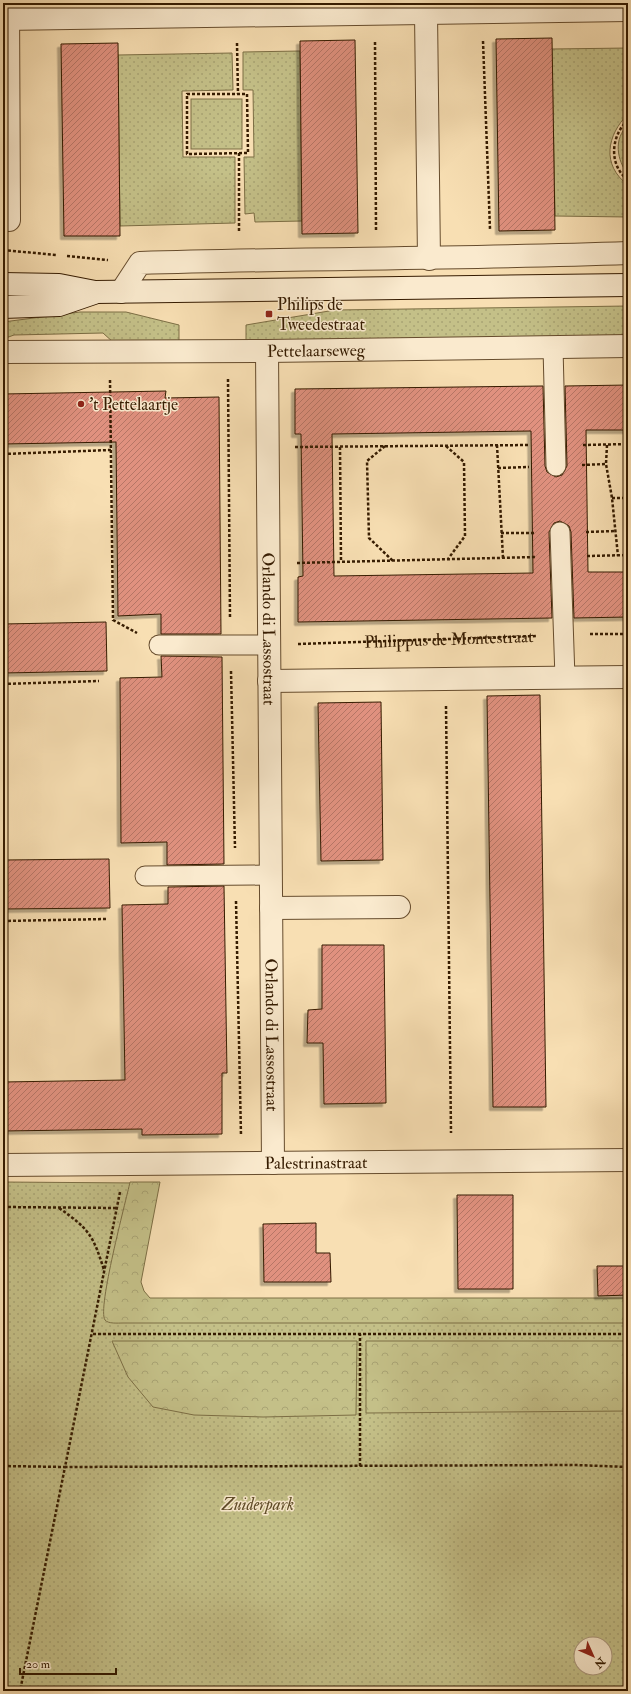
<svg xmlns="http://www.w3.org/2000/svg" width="631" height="1694" font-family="'IM FELL Double Pica',serif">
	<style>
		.grass { fill: url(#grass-dots); stroke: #7c6e44; fill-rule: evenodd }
		.forest { fill: url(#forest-crowns); stroke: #7c6e44 }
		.building { fill: url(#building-hatch); stroke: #351b00; fill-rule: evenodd; filter: url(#shadow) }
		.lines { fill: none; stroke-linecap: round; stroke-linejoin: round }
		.lane-casing { stroke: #664c2d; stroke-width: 21 }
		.street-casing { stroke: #664c2d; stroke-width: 24 }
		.secondary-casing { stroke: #351b00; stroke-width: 24 }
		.path { stroke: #351b00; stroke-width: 2.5; stroke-dasharray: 3 2; stroke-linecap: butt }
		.lane { stroke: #faeace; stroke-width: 19 }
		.street { stroke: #faeace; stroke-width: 22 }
		.secondary { stroke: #faeace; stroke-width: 22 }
		.poi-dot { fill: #8f2418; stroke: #faeace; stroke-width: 1.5 }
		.labels { text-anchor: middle; stroke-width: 3; stroke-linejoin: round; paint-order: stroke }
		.poi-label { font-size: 17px; fill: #351b00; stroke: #faeace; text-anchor: start }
		.street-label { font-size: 17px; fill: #351b00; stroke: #faeace }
		.park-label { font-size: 17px; font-style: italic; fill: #604d29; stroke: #faeace }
	</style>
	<defs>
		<pattern id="grass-dots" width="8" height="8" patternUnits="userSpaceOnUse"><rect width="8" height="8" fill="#c4c088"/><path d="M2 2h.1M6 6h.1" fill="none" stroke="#a9a474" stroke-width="1.8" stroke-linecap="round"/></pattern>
		<pattern id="forest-crowns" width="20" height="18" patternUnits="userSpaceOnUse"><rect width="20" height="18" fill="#c4c088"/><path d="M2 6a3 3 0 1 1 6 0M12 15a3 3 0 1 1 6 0" fill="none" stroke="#a9a474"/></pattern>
		<pattern id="building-hatch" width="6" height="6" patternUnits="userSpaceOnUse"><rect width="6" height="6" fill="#e0917f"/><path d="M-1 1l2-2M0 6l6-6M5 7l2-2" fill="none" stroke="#b67666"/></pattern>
		<filter id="shadow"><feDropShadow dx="-3.5" dy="3.5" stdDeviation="0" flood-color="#0004"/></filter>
	</defs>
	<rect width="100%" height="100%" fill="#f8dfb3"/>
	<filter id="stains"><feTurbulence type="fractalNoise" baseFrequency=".005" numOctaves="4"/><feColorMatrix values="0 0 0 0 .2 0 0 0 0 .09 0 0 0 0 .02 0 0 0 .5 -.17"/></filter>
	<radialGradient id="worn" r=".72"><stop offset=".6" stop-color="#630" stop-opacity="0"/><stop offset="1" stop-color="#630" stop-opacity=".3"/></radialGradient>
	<!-- grass -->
	<g class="grass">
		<path d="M628,48V114C607,135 601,165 628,185V217L555,216L552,49Z"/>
		<polygon points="300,51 302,221 255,222 254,213 245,214 244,157 254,157 253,90 243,90 243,52"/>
		<polygon points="232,53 233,90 182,91 183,157 235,157 235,223 120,226 118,55"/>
		<rect x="191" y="99" width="51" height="50"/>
		<path d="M628,125V175C617,160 613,139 628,125Z"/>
		<polygon points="628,306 628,337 246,341 246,325 335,310"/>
		<polygon points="80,312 126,312 179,325 179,342 114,343 103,333 14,335 3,339 3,322"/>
		<path d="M3,1182L140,1183L112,1315L628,1318V1691H3ZM581,1644H605V1668H581Z"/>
	</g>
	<!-- forest -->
	<g class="forest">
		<path d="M130,1182H160L141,1282L144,1291L150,1298H628V1323H123C118,1323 108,1324 105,1320C97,1309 126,1201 130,1182Z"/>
		<polygon points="112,1341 357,1341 356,1415 263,1417 194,1415 153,1407 128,1377"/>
		<polygon points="366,1341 628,1341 628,1411 366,1413"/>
	</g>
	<!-- building -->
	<g class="building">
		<polygon points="552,38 555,230 499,231 496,39"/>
		<polygon points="355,40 358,233 302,234 300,41"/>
		<polygon points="118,43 120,236 64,236 61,44"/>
		<path d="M628,385V430H586L588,572H628V617L574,618L571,532L569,526L560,521L554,523L549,532L552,618L298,622V577L303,576L301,434H295V389L543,386L545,466L547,472L556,477L562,475L567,466L565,386ZM531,431L533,573L334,576L332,434Z"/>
		<polygon points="166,391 165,398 219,397 221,634 161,634 161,614 118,616 116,442 3,444 3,394"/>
		<polygon points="106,622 107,671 3,673 3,624"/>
		<polygon points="161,656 222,657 224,864 167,865 167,842 121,843 120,678 162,677"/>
		<polygon points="540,695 546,1107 493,1107 487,696"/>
		<polygon points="381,702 383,860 321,861 318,703"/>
		<polygon points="109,859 110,908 3,909 3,860"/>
		<polygon points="224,886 227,1073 222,1073 222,1134 142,1135 142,1129 3,1131 3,1082 125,1080 122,905 168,904 168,887"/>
		<polygon points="322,945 384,945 386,1103 324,1104 323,1043 307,1043 308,1010 322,1009"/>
		<polygon points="457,1195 513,1195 513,1289 458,1289"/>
		<polygon points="316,1223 316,1253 330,1253 331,1282 264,1282 263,1224"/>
		<polygon points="597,1266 628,1266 628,1295 598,1296"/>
	</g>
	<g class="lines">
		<!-- lane casing -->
		<g class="lane-casing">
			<g id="lane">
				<polyline points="553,347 556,466"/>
				<polyline points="560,532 565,678"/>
				<polyline points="159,645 269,645"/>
				<polyline points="145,876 271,875"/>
			</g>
		</g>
		<!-- street casing -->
		<g class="street-casing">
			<g id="street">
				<polyline points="8,3 9,220"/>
				<polyline points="426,13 429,259"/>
				<polyline points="3,19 628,10"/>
				<path d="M121,292L140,263C303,258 465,259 628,253"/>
				<path id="s2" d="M267,351L273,1163"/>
				<path id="s3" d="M3,352L267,351L628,346"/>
				<polyline points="269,681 628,677"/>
				<polyline points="271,908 399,907"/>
				<path id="s4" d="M3,1165L628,1160"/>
			</g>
		</g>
		<!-- secondary casing -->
		<g class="secondary-casing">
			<g id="secondary">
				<polyline points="3,284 59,285 95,292 628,285"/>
				<polyline points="3,307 59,305 94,293"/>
			</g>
		</g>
		<!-- path -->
		<g class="path">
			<polyline points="483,41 490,229"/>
			<polyline points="375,42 376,231"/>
			<polyline points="237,43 238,94"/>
			<polygon points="187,94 247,94 248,153 187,154"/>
			<path d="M628,120C611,135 608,165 628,180"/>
			<polyline points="239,153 239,233"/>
			<polyline points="3,250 56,255"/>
			<polyline points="67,256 108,260"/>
			<polyline points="228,379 230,618"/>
			<polyline points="110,380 113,620 137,633"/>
			<polyline points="497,445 503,558"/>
			<polyline points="583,445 628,444"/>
			<polyline points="607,445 606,464 612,498 618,556"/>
			<polyline points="385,446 367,461 369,538 393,561"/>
			<polyline points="446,446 464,462 465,536 448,559"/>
			<polyline points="295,447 530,445"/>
			<polyline points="340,447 341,562"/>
			<polyline points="3,454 111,450"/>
			<polyline points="582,465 606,464"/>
			<polyline points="498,468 529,467"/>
			<polyline points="612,498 628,498"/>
			<polyline points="586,532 615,531"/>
			<polyline points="501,533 535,533"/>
			<polyline points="587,556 628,555"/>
			<polyline points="297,563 536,557"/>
			<polyline points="590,634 628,634"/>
			<path id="s1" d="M298,644L537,636"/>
			<polyline points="231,671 235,848"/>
			<polyline points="3,684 99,681"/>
			<polyline points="446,706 451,1133"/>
			<polyline points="236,901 241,1136"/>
			<polyline points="3,921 107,919"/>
			<polyline points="120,1192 65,1467 575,1465 628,1467"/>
			<polyline points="3,1207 116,1208"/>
			<path d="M59,1208C89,1229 93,1235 104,1270"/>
			<polyline points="93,1334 628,1334"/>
			<polyline points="3,1466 65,1467 20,1691"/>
			<polyline points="360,1466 360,1334"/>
		</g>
		<!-- lane -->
		<use href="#lane" class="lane"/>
		<!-- street -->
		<use href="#street" class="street"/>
		<!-- secondary -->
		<use href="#secondary" class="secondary"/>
	</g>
	<!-- markers -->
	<g class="poi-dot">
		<rect x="265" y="310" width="8" height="8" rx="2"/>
		<circle cx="81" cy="404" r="4"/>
	</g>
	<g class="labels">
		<!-- poi labels -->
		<g class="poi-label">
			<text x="277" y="310">Philips de<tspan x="277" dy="20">Tweedestraat</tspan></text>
			<text x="89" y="410">'t Pettelaartje</text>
		</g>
		<!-- street labels -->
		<g class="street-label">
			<text dy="6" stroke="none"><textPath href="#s3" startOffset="313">Pettelaarseweg</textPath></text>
			<text dy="6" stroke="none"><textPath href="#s2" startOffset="278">Orlando di Lassostraat</textPath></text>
			<text dy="6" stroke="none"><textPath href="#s1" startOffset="151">Philippus de Montestraat</textPath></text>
			<text dy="6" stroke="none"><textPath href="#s2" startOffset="684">Orlando di Lassostraat</textPath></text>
			<text dy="6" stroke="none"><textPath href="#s4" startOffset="313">Palestrinastraat</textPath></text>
		</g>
		<!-- park labels -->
		<g class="park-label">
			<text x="258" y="1510">Zuiderpark</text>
		</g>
	</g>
	<!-- margin -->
	<rect width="631" height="1694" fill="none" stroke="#f8dfb3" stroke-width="16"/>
	<rect x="4" y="4" width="623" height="1686" fill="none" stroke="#351b00" stroke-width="2"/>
	<rect x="8" y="8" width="615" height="1678" fill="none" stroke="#351b00"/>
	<!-- north arrow -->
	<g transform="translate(593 1656) rotate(135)"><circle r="19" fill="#faeace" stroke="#ab977c"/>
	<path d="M0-3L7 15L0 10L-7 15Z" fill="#8f2418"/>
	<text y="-6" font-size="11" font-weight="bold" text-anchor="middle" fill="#351b00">N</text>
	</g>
	<!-- scale -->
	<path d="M20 1668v6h96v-6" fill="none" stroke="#351b00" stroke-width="2"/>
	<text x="26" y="1668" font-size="12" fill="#351b00" stroke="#faeace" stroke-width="3" paint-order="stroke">20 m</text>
	<rect width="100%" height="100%" filter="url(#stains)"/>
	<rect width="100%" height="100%" fill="url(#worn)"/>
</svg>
